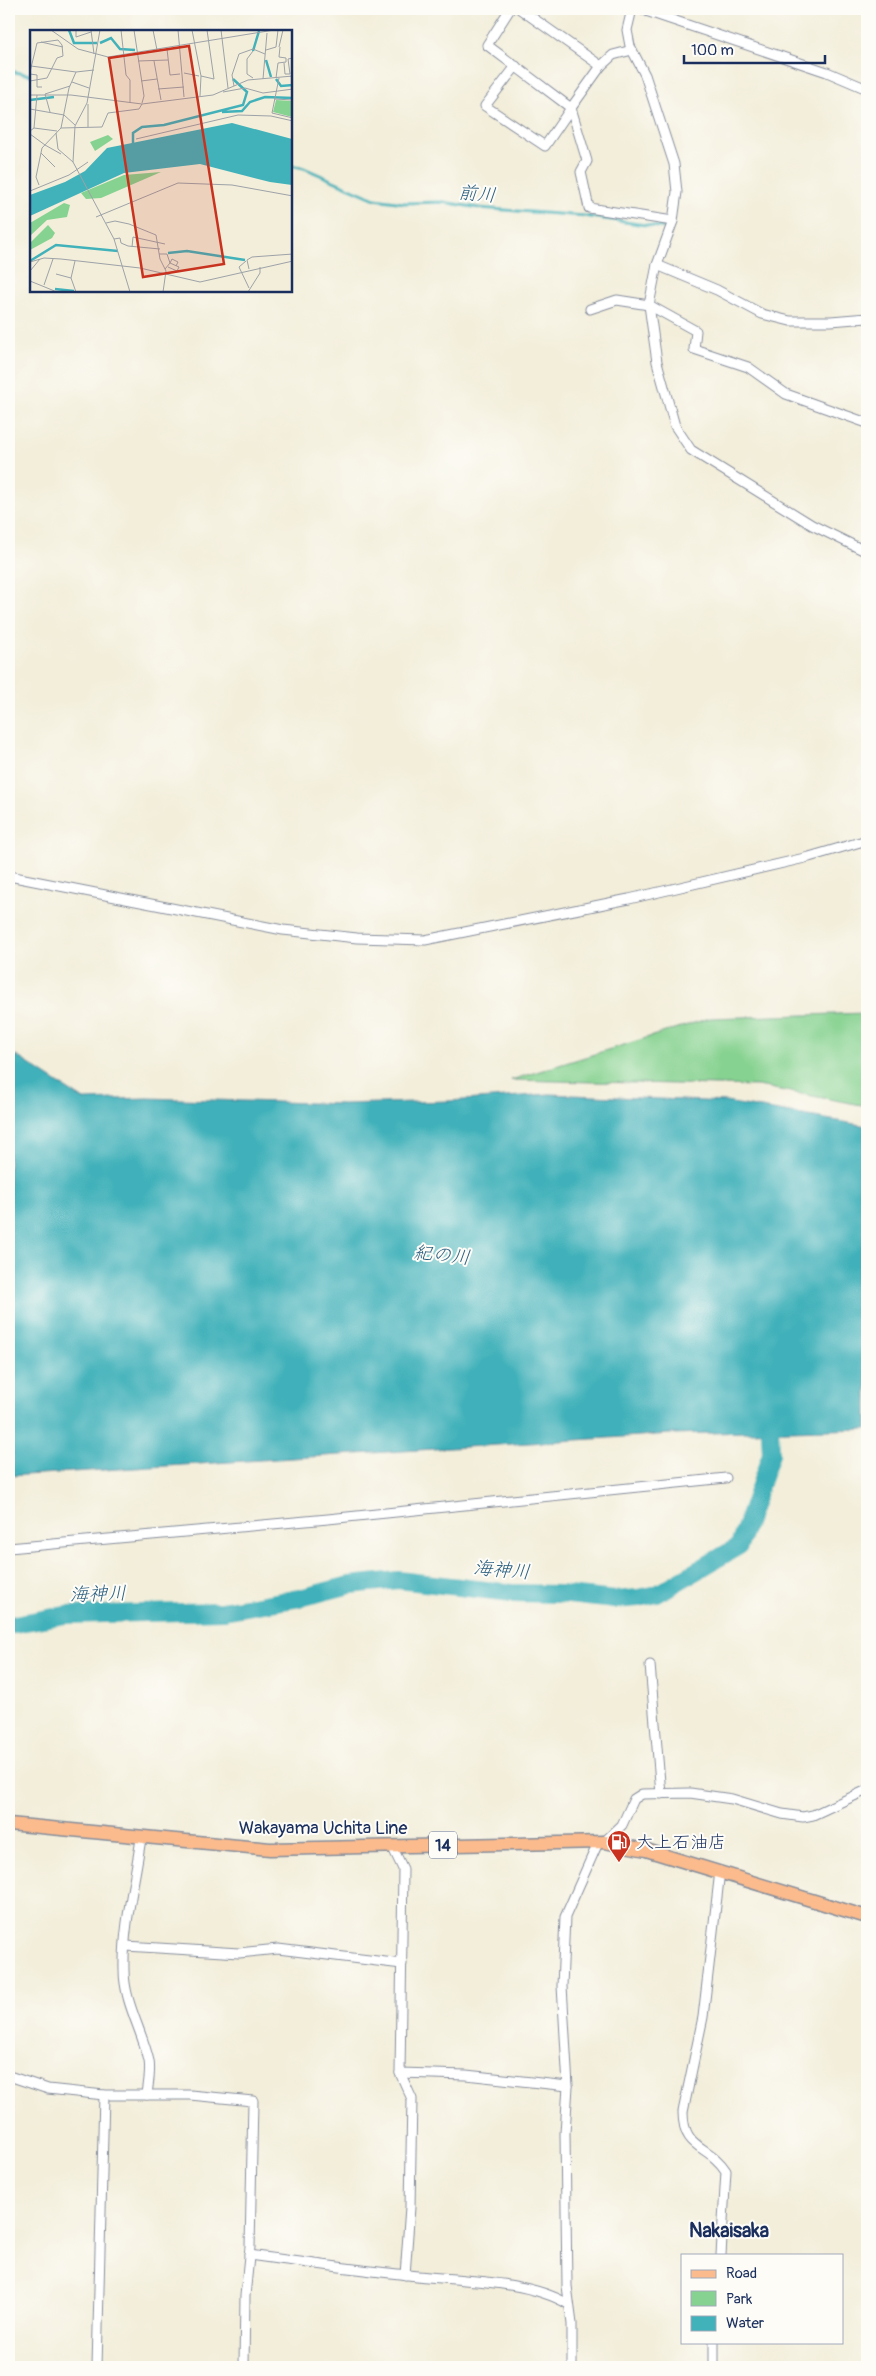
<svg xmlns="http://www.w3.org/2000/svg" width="876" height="2376" font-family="Pangolin,'Klee One',sans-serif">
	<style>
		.green { fill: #86d290; stroke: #508077 }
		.water { fill: #41b1ba; stroke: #2e708c }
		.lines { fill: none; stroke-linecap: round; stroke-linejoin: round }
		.stream { stroke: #41b1ba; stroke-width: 3 }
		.river { stroke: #41b1ba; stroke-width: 18 }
		.street-casing { stroke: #878e9c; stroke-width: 11 }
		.primary-casing { stroke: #878e9c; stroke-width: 15 }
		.street { stroke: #fff; stroke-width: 9 }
		.primary { stroke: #fbbb8d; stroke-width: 12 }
		.labels { text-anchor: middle; stroke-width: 4; stroke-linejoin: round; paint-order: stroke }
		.shield { fill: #fdfcf7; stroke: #5f6c8c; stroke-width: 1 }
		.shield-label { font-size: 16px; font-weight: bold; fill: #1b2f5e }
		.street-label { font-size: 18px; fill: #1b2f5e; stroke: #fdfcf7 }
		.poi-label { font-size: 18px; fill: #1b2f5e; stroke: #fdfcf7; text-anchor: start }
		.water-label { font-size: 19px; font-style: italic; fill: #285c7e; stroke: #fdfcf7 }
		.quarter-label { font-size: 20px; font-weight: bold; fill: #1b2f5e; stroke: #fdfcf7 }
		.inset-river { fill: none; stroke: #41b1ba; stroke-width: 2.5 }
		.inset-road { fill: none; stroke: #9da2a8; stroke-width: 1 }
		.view { fill: #c8321e; fill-opacity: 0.15; stroke: #c8321e; stroke-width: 2.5 }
		.inset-edge { fill: none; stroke: #1b2f5e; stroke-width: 2.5 }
	</style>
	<rect width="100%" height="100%" fill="#fdfcf7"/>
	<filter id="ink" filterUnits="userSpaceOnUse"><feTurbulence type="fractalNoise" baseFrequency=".02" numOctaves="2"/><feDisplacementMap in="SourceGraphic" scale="10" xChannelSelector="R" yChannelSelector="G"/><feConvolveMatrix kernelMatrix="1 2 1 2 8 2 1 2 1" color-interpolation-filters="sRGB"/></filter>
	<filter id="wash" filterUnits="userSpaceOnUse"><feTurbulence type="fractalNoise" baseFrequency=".0096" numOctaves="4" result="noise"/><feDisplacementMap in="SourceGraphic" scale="20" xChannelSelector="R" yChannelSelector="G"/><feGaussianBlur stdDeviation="1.12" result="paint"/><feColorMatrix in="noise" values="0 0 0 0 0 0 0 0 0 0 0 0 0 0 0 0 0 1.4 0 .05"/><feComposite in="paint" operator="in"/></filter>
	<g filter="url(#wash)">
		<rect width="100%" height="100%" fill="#f3eeda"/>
		<!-- green -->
		<polygon class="green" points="867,1013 867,1106 758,1086 511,1080 710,1018"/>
		<!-- water -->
		<polygon class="water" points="9,1051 84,1100 147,1098 343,1104 449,1101 550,1094 726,1102 867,1126 867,1429 671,1434 9,1476"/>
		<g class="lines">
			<!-- stream -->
			<g class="stream">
				<polyline points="9,71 31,75"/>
				<polyline points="291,165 304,168 375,199 404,203 443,202 479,208 584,216 666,228"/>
			</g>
			<!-- river -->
			<polyline class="river" points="9,1625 65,1615 222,1611 300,1598 350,1585 398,1580 512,1593 559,1594 615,1600 638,1598 657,1594 739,1546 771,1454 769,1409"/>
		</g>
	</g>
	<g filter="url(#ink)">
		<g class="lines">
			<!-- street casing -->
			<g class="street-casing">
				<g id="street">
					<polyline points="510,9 487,45 571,108 545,146 485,106 516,66"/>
					<polyline points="520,9 601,66"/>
					<polyline points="632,9 627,30 630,46 645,75 674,164 677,192 673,221 657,265 649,305 657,362 675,426 691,450 812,525 867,552"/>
					<polyline points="640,9 827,72 867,89"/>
					<polyline points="632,50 613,55 601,66 571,108 587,161 581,172 589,208 673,221"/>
					<polyline points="657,265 717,290 762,314 790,321 831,321 867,318"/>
					<polyline points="590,309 617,300 649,305 696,331 694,349 748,367 786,394 867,423"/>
					<polyline points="9,876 283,930 357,938 425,940 629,899 809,857 867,840"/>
					<polyline points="9,1548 328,1519 726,1478"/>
					<polyline points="650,1665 661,1794"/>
					<polyline points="604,1842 622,1825 634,1799 642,1794 690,1793 732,1799 782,1814 803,1817 813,1815 867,1790"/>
					<polyline points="392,1846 403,1869 400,2073 412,2099 410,2207 405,2275"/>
					<path d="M720,1871L703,2017L683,2112C683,2151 709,2144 726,2171L721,2255"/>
					<polyline points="126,1946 239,1953 278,1949 402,1964"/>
					<polyline points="400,2073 466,2075 568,2086"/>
					<polyline points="9,2076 48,2089 104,2095"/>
					<polyline points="147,2095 190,2095 253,2101 250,2247 245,2296 244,2367"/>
					<path d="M249,2255C302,2262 355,2270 408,2275C456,2281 526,2279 568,2304"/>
					<path d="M97,2367L104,2095H147C148,2084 151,2072 149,2061C142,2030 124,2002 124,1970C123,1925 135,1882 141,1838"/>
					<polyline points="572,2367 572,2324 567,2286 565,2133 568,2086 562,1986 565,1917 598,1843"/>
					<polyline points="714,2367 714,2342"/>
				</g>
			</g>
			<!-- primary casing -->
			<g class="primary-casing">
				<polyline id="primary" points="9,1824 270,1849 604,1842 646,1850 867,1917"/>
			</g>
			<!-- street -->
			<use href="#street" class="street"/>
			<!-- primary -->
			<use href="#primary" class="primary"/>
		</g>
	</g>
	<!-- icons -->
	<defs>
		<g id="fuel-pin" transform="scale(1.25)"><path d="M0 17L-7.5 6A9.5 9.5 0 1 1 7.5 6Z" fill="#c8321e" stroke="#fdfcf7"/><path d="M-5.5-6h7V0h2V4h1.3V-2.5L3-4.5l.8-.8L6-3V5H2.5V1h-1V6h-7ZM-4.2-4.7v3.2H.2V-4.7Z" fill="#fff"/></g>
	</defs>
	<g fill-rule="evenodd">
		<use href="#fuel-pin" x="619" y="1842"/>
	</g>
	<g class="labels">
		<!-- shield labels -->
		<rect class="shield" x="429" y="1831.5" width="28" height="27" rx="4"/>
		<g class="shield-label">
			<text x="443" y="1851">14</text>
		</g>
		<!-- street labels -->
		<g class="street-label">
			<text x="323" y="1834">Wakayama Uchita Line</text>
		</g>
		<!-- poi labels -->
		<g class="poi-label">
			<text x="636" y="1848">大上石油店</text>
		</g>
		<!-- water labels -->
		<g class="water-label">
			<text transform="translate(477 193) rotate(5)" y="7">前川</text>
			<text transform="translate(442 1254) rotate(6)" y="7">紀の川</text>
			<text transform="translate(502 1569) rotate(5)" y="7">海神川</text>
			<text transform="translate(98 1593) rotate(-2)" y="7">海神川</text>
		</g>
		<!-- quarter labels -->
		<g class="quarter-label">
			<text x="729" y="2237">Nakaisaka</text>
		</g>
	</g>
	<!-- overview -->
	<g transform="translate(30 30)">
		<rect width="262" height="262" fill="#f3eeda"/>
		<path d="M246,70L262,71V87L243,82ZM78,105L83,109L65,121L60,112ZM131,142L71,168L56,169L51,163L94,145ZM34,173L40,175L37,187L17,190L0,206V193ZM18,195L25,203L22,208L0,220V213Z" fill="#86d290"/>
		<path d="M202,93L262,109V155L240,152L170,134L94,143L0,186V165L35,152L55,141L77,118Z" fill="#41b1ba"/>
		<path class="inset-river" d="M39,0L44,13H67M70,13L81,8L90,19L105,20M223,21L229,1M236,30L241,47M246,49L251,56L263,55M0,70L24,67M192,82L212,81L220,72L235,67L263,68M103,117V103L112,97L134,95L213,75L217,62L203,49M138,223L157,221L215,230M0,231L26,215L88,221M25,259L44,261"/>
		<path class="inset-road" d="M21,0L48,19L78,27L244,0M46,0V7L61,2M61,0L64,24M70,0L57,73L45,96L43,132L84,209L100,262M91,0L96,45L100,50V73M104,0L114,66L112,73M123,0L127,20M148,0L154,67M162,0L171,46L170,66M191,0L198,58M11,12L33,17M249,17L253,0M137,19L140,45L150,44M236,20L246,17L248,0M108,31L138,30M124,31L131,70M254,33L255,44H260L258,29L263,28M1,36L46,42L64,40M0,42L7,13L28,10L32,15L33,26L27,28L17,48L0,51M154,43L169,46M0,44L7,45V57H12M171,46L184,49L177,0M223,48L217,44V29L223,21M246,48L248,33L256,32V28L249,27L250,17M249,48L242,83L263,88M233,49L237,3M111,51L127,49M42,52L59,58M204,56L202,45L209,24L223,19L235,24M128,59L154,57M193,62L215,58L233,63L263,59M0,65H41L112,74L183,65L218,50L263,46M244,69L263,70M0,79L34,85L45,95M20,82L15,64L40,56M58,97V74M4,98L27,101M31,98L72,97L78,83L109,79L112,74M0,101L4,98L7,65M26,103L28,119L43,132M0,104L15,115M106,109L208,85L241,86L263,91M15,115L31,124M11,123L25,137M9,155L6,147L12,118L31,98L39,58L46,42M0,161L39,145L58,132M66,187L148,153L202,155L263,166M76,193L85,191L99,194L126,205L130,229L136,241L133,262M84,209L90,208L91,213L98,216M98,216L130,219M102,217L103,207L135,214M129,224H137L140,233L135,239M45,231L41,248L46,262M216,231L209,237L219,258M0,232L14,228L31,229L110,238L170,252L263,231M140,233L142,229L148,232L146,236M138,237L147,241L149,237L140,233M219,239L217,230L222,227L263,224M0,241L10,229M26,244L41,248M0,251L27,262M14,255L23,229M218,262L230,243V237"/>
		<path class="view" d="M159,16L194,234L113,247L79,28Z"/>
		<rect width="262" height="262" class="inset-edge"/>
	</g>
	<!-- margin -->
	<rect width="876" height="2376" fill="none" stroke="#fdfcf7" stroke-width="30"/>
	<!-- legend -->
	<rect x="681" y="2254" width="162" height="90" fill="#fdfcf7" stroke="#a3aaba"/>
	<rect x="691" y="2270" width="25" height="8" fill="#fbbb8d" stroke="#a3aaba"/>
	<text x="726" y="2278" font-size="15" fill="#1b2f5e">Road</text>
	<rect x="691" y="2291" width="25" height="15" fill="#86d290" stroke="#a3aaba"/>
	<text x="726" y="2304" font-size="15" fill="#1b2f5e">Park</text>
	<rect x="691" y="2316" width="25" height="15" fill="#41b1ba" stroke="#a3aaba"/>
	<text x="726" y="2328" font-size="15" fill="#1b2f5e">Water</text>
	<!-- scale -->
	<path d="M684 55v8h141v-8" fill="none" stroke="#1b2f5e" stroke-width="2.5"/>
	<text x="691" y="55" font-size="15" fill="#1b2f5e" stroke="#fdfcf7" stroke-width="4" paint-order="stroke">100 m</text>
</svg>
